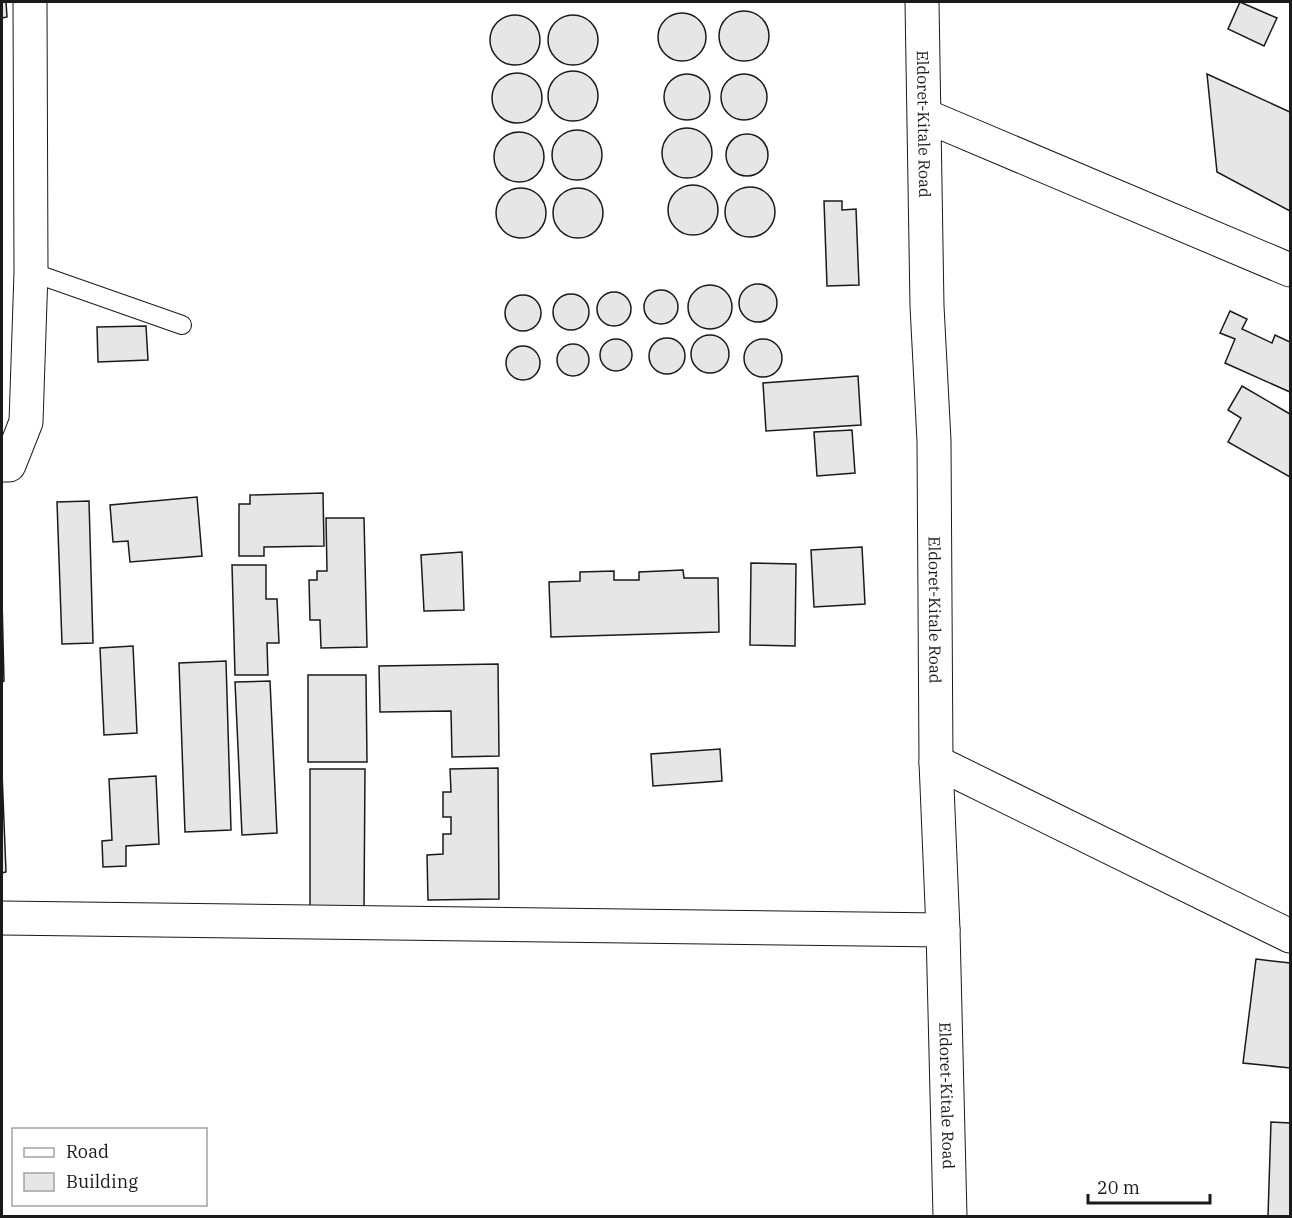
<svg xmlns="http://www.w3.org/2000/svg" width="1292" height="1218" font-family="'IBM Plex Serif',serif">
	<style>
		.building { fill: #e6e6e6; stroke: #1a1a1a; stroke-width: 1.5 }
		.lines { fill: none; stroke-linecap: round; stroke-linejoin: round }
		.service-casing { stroke: #1a1a1a; stroke-width: 20 }
		.minor-casing { stroke: #1a1a1a; stroke-width: 35 }
		.trunk-casing { stroke: #1a1a1a; stroke-width: 35 }
		.service { stroke: #fff; stroke-width: 18 }
		.minor { stroke: #fff; stroke-width: 33 }
		.trunk { stroke: #fff; stroke-width: 33 }
		.labels { text-anchor: middle; stroke-width: 4.5; stroke-linejoin: round; paint-order: stroke }
		.street-label { font-size: 16px; fill: #1a1a1a; stroke: #fff }
	</style>
	<rect width="100%" height="100%" fill="#fff"/>
	<!-- building -->
	<g class="building">
		<polygon points="2,2 6,2 7,17 2,18"/>
		<polygon points="1240,2 1277,18 1264,46 1228,29"/>
		<circle cx="744" cy="36" r="25"/>
		<circle cx="682" cy="37" r="24"/>
		<circle cx="515" cy="40" r="25"/>
		<circle cx="573" cy="40" r="25"/>
		<circle cx="573" cy="96" r="25"/>
		<circle cx="517" cy="98" r="25"/>
		<circle cx="687" cy="97" r="23"/>
		<circle cx="744" cy="97" r="23"/>
		<polygon points="1207,74 1290,112 1290,211 1217,172"/>
		<circle cx="687" cy="153" r="25"/>
		<circle cx="577" cy="155" r="25"/>
		<circle cx="519" cy="157" r="25"/>
		<circle cx="747" cy="155" r="21"/>
		<circle cx="693" cy="210" r="25"/>
		<circle cx="750" cy="212" r="25"/>
		<circle cx="521" cy="213" r="25"/>
		<circle cx="578" cy="213" r="25"/>
		<polygon points="824,201 842,201 842,210 856,209 859,285 827,286"/>
		<circle cx="758" cy="303" r="19"/>
		<circle cx="710" cy="307" r="22"/>
		<circle cx="661" cy="307" r="17"/>
		<circle cx="614" cy="309" r="17"/>
		<circle cx="571" cy="312" r="18"/>
		<circle cx="523" cy="313" r="18"/>
		<polygon points="1230,311 1247,319 1242,329 1272,343 1275,335 1290,342 1290,392 1225,363 1235,339 1220,333"/>
		<polygon points="146,326 148,360 98,362 97,327"/>
		<circle cx="710" cy="354" r="19"/>
		<circle cx="667" cy="356" r="18"/>
		<circle cx="763" cy="358" r="19"/>
		<circle cx="616" cy="355" r="16"/>
		<circle cx="573" cy="360" r="16"/>
		<circle cx="523" cy="363" r="17"/>
		<polygon points="858,376 861,425 766,431 763,383"/>
		<polygon points="1242,386 1290,414 1290,477 1228,442 1241,418 1228,410"/>
		<polygon points="852,430 855,473 817,476 814,432"/>
		<polygon points="323,493 324,546 264,547 264,556 239,556 239,504 250,504 250,495"/>
		<polygon points="197,497 202,556 130,562 128,541 113,542 110,505"/>
		<polygon points="89,501 93,643 62,644 57,502"/>
		<polygon points="326,518 364,518 367,647 321,648 320,620 310,620 309,580 317,580 317,571 327,571"/>
		<polygon points="862,547 865,604 814,607 811,550"/>
		<polygon points="462,552 464,610 424,611 421,555"/>
		<polygon points="751,563 796,564 795,646 750,645"/>
		<polygon points="232,565 266,565 266,599 277,599 279,643 267,643 268,675 235,675"/>
		<polygon points="683,570 684,578 718,578 719,632 551,637 549,582 580,581 580,572 614,571 614,580 639,580 639,572"/>
		<polygon points="2,599 4,681 2,682"/>
		<polygon points="133,646 137,733 104,735 100,648"/>
		<polygon points="226,661 231,830 185,832 179,663"/>
		<polygon points="498,664 499,756 452,757 451,711 380,712 379,666"/>
		<polygon points="308,675 366,675 367,762 308,762"/>
		<polygon points="270,681 277,833 242,835 235,682"/>
		<polygon points="720,749 722,781 653,786 651,754"/>
		<polygon points="498,768 499,899 428,900 427,855 443,854 443,834 451,834 451,817 443,817 443,792 451,792 450,769"/>
		<polygon points="310,769 365,769 364,908 310,908"/>
		<polygon points="2,772 6,872 2,873"/>
		<polygon points="156,776 159,844 126,846 126,866 103,867 102,841 112,840 109,779"/>
		<polygon points="1256,959 1290,963 1290,1068 1243,1063"/>
		<polygon points="1271,1122 1290,1123 1290,1216 1268,1216"/>
	</g>
	<g class="lines">
		<!-- service casing -->
		<g class="service-casing">
			<polyline id="service" points="31,272 182,325"/>
		</g>
		<!-- minor casing -->
		<g class="minor-casing">
			<g id="minor">
				<polyline points="926,116 1290,270"/>
				<polyline points="2,465 9,465 26,422 31,272 30,2"/>
				<polyline points="936,762 1290,936"/>
				<polyline points="2,918 943,930"/>
			</g>
		</g>
		<!-- trunk casing -->
		<g class="trunk-casing">
			<g id="trunk">
				<path id="s1" d="M922,2L927,306L934,441L936,762L943,930L950,1216"/>
			</g>
		</g>
		<!-- service -->
		<use href="#service" class="service"/>
		<!-- minor -->
		<use href="#minor" class="minor"/>
		<!-- trunk -->
		<use href="#trunk" class="trunk"/>
	</g>
	<g class="labels">
		<!-- street labels -->
		<g class="street-label">
			<text dy="6" stroke="none"><textPath href="#s1" startOffset="122">Eldoret-Kitale Road</textPath></text>
			<text dy="6" stroke="none"><textPath href="#s1" startOffset="608">Eldoret-Kitale Road</textPath></text>
			<text dy="6" stroke="none"><textPath href="#s1" startOffset="1094">Eldoret-Kitale Road</textPath></text>
		</g>
	</g>
	<!-- border -->
	<rect width="1292" height="1218" fill="none" stroke="#1a1a1a" stroke-width="6"/>
	<!-- legend -->
	<rect x="12" y="1128" width="195" height="78" fill="#ffffff" stroke="#a3a3a3" stroke-width="1.5"/>
	<rect x="24" y="1148" width="30" height="9" fill="#ffffff" stroke="#a3a3a3" stroke-width="1.5"/>
	<text x="66" y="1158" font-size="18" fill="#1a1a1a">Road</text>
	<rect x="24" y="1173" width="30" height="18" fill="#e6e6e6" stroke="#a3a3a3" stroke-width="1.5"/>
	<text x="66" y="1188" font-size="18" fill="#1a1a1a">Building</text>
	<!-- scale -->
	<path d="M1088 1194v9h122v-9" fill="none" stroke="#1a1a1a" stroke-width="3"/>
	<text x="1097" y="1194" font-size="18" fill="#1a1a1a" stroke="#ffffff" stroke-width="4.5" paint-order="stroke">20 m</text>
</svg>
